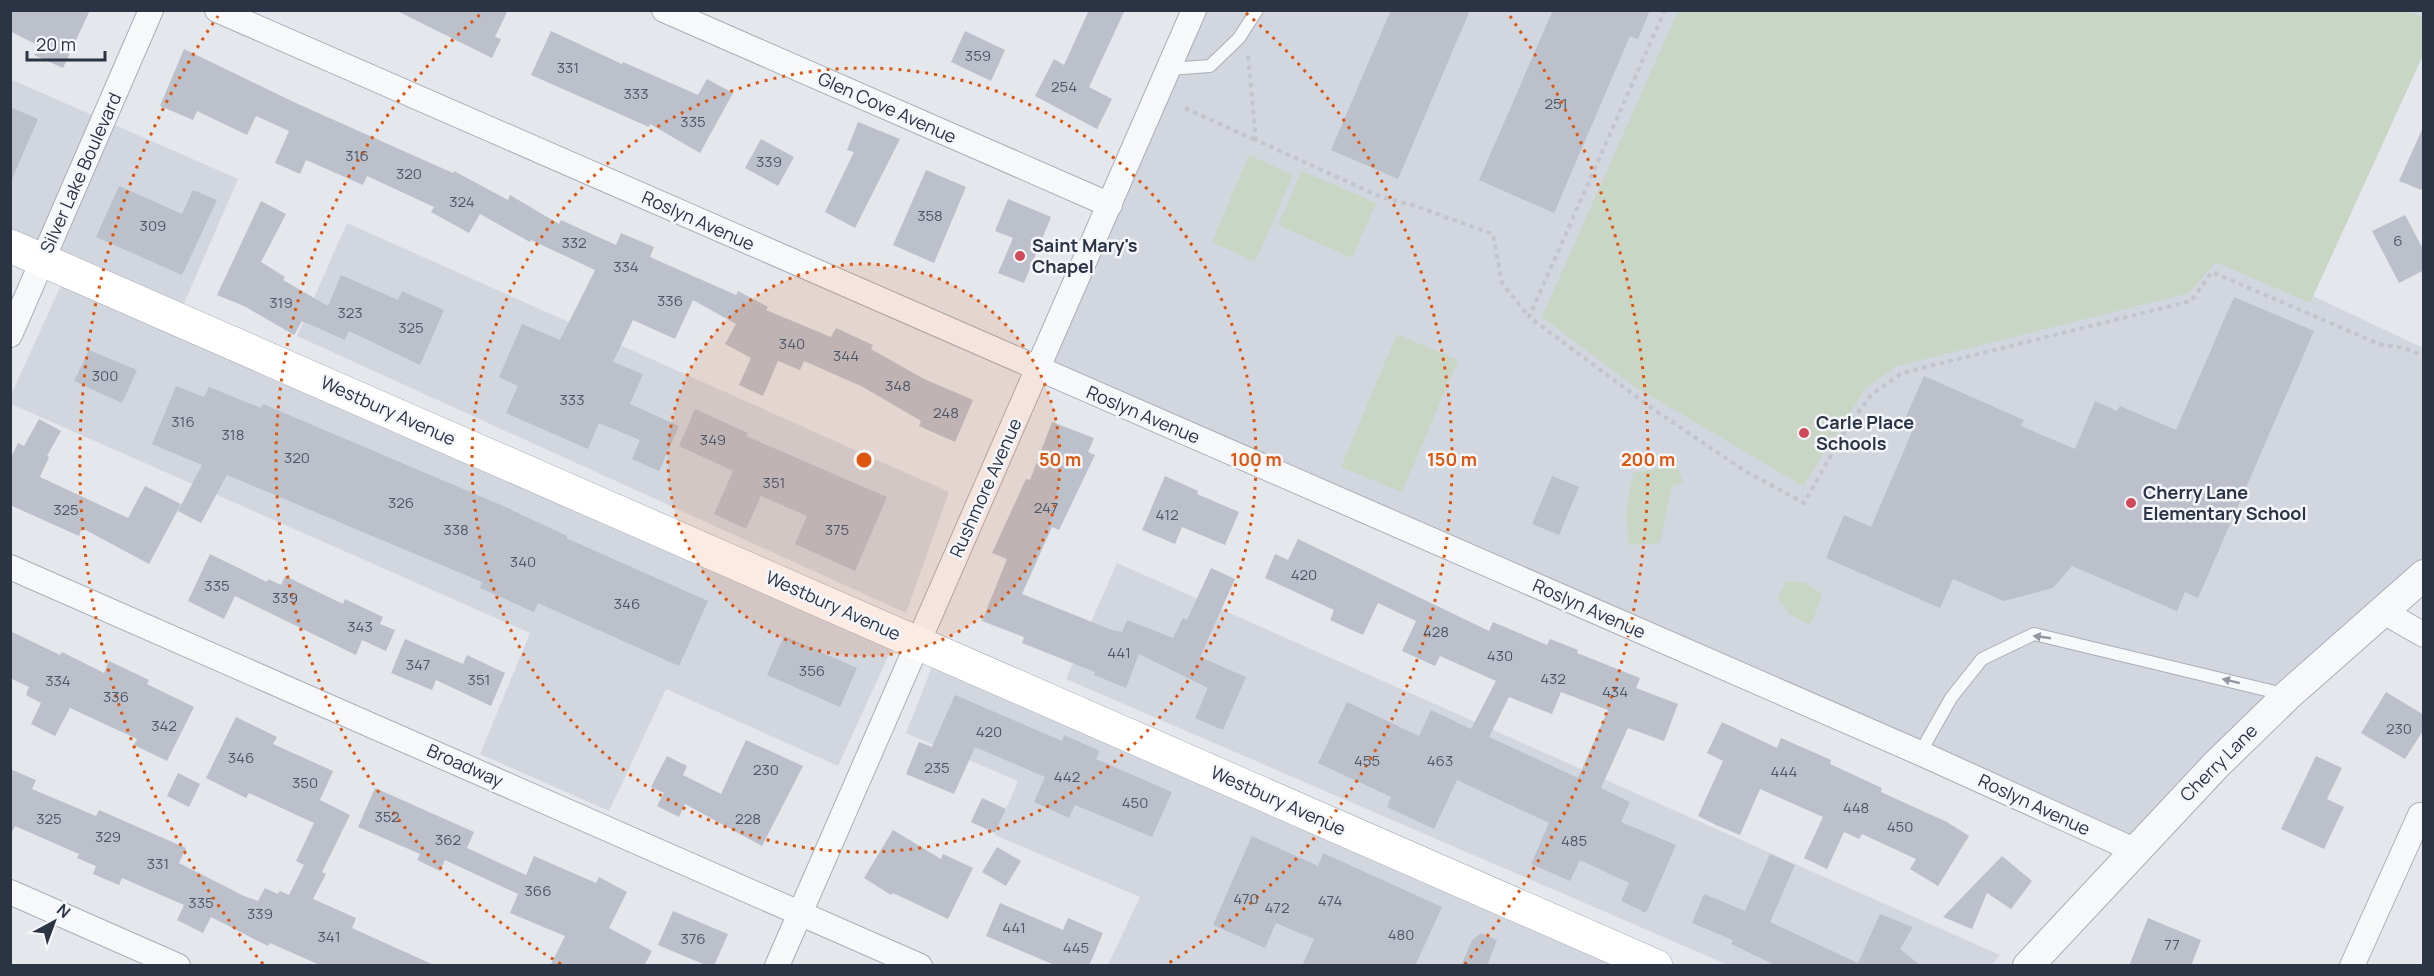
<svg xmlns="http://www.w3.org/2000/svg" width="2434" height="976" font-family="Manrope,sans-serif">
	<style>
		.built { fill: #d2d6de }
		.green { fill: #c9d6c5 }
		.building { fill: #bbc0ca; fill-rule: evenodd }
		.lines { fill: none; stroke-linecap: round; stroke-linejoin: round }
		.service-casing { stroke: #a9aeb7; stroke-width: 14 }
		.minor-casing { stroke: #a9aeb7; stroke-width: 26 }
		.tertiary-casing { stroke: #a9aeb7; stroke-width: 32 }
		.secondary-casing { stroke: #a9aeb7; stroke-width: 34 }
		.path { stroke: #c2c5cb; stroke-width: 4; stroke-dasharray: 4.5 4.5; stroke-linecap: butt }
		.service { stroke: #f7f8fa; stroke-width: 12 }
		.minor { stroke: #f7f8fa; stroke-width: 24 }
		.tertiary { stroke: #f7f8fa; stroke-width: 30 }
		.secondary { stroke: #fff; stroke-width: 33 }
		.oneway { fill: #9196a0 }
		.ring { fill: none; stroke: #df570f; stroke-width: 3; stroke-dasharray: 3 6 }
		.poi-dot { fill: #d1495b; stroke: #f4f6f9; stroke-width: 2 }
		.labels { text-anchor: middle; stroke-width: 5; stroke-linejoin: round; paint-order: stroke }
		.number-label { font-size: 15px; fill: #4f5766 }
		.street-label { font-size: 18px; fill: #2b3445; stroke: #f4f6f9 }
		.poi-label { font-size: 18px; font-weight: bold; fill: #2b3445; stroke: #f4f6f9; text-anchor: start }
		.centre { fill: #df570f; stroke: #f4f6f9; stroke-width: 3 }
		.ring-label { font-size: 18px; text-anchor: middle; font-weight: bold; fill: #df570f; stroke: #f4f6f9; stroke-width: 5; stroke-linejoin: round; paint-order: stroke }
	</style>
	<rect width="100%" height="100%" fill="#e4e7ec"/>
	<!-- built -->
	<g class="built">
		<polygon points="1194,11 2423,11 2423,55 2313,296 2423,348 2423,575 2134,850 1038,369"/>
		<polygon points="10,79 238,179 179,315 11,244"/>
		<polygon points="347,223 949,492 906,613 297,336"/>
		<polygon points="62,283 892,648 838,766 666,689 609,811 480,754 530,633 11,404 11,395"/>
		<polygon points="1117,563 2000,955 1991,966 1728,965 1066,679"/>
		<polygon points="932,667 1614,965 1108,965 1140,897 995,835 1018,781 906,733"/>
	</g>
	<!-- green -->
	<g class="green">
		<polygon points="2405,10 2423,18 2423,55 2310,303 2216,262 2189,293 1897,366 1866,388 1803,486 1634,386 1542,317 1678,11"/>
		<polygon points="1249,155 1293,175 1255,262 1212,242"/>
		<polygon points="1302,171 1376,203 1352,258 1278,225"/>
		<polygon points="1397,334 1458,360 1402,492 1341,467"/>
		<polygon points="1677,465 1683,482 1672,486 1660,543 1629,545 1626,513 1633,473"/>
		<polygon points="1786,581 1805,583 1823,594 1810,625 1789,614 1778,598"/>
	</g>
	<!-- building -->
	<g class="building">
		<polygon points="10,10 90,10 63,68 34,55 39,46 10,31"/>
		<polygon points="395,10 508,10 495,37 501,39 492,58"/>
		<polygon points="1089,10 1125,10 1089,87 1112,99 1097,129 1035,96 1054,59 1064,65"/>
		<polygon points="1391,10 1470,10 1398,179 1331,150"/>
		<polygon points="1553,10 1650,10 1638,39 1630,36 1554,213 1479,180"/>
		<polygon points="551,31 622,64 623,62 698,95 707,79 733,93 700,153 650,124 649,127 531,75"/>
		<polygon points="965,31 1005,50 991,81 951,62"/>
		<polygon points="184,49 298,104 453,173 454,171 508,200 510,195 559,224 561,220 616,245 621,233 654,247 650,257 736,295 738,291 768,307 766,310 831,337 836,328 873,345 871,349 922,378 973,400 955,442 919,426 921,421 863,387 804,361 800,370 778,361 763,396 739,385 751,358 725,344 736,324 693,300 675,339 633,320 613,362 643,374 630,404 679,426 659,471 632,459 640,440 599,423 588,449 506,413 518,386 499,377 522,324 560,340 595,270 531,240 530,242 480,214 469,233 431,212 434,207 367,176 363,185 306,160 300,174 275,163 289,131 256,116 247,135 197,111 193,120 160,106"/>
		<polygon points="10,107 38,119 10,184"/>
		<polygon points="858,122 900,139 855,228 825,212 854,152 847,150"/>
		<polygon points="2424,125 2424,191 2399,181"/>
		<polygon points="761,139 794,157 778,186 745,168"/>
		<polygon points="926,170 966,187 934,263 893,245"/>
		<polygon points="119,186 182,214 193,190 217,200 182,275 96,237"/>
		<polygon points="1008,199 1051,217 1024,283 998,273 1013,238 995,231"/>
		<polygon points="261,201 286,214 261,262 285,277 283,280 328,306 341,275 398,300 402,291 444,310 420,365 349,331 345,340 302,321 294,335 244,306 217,295"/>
		<polygon points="2405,215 2424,251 2424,270 2399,283 2372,231"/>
		<polygon points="2234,297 2314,331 2198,598 2185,592 2177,611 2072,566 2053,588 2004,601 1953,579 1940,608 1826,558 1844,515 1871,527 1915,425 1904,421 1924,376 2024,420 2021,426 2075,449 2095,401 2117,411 2120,406 2176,430"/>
		<polygon points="89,350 137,370 122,403 74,381"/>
		<polygon points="176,386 204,397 209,387 261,408 263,404 501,505 567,536 566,538 708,601 679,666 538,603 534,612 480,588 482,582 227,475 201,523 178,511 202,465 152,444"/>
		<polygon points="695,409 748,433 746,436 887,497 855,571 795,544 807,516 761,496 746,529 714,514 733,471 679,446"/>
		<polygon points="39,419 61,431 47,456 49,457 40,477 128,518 145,486 181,504 149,564 82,528 79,536 10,505 10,459 18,443 24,446"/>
		<polygon points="1052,422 1094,438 1088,452 1095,455 1059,530 1052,527 1022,594 1112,630 1122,632 1127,620 1173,638 1183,618 1187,620 1211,568 1235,579 1200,657 1246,677 1223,730 1195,718 1208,688 1139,654 1126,688 1094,675 1095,672 1022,643 1024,637 982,621 1007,559 992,553 1026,479 1030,480"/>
		<polygon points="1165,476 1198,491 1197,494 1239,512 1225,545 1182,527 1175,544 1142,530"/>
		<polygon points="1552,476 1579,487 1559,535 1532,524"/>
		<path d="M1298,539L1489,631L1493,622L1547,645L1550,639L1578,650L1577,653L1640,678L1636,688L1678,704L1664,741L1628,728L1601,788L1630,802L1621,822L1676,845L1646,913L1621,901L1629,883L1580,860L1570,881L1531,864L1549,823L1457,780L1434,829L1387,807L1391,797L1318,763L1347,702L1419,736L1431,710L1471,729L1496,681L1440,656L1435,666L1402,651L1416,621L1378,603L1363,635L1330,620L1334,610L1265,578L1275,554L1288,560ZM1561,692L1608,710L1578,778L1489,737L1509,697L1552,714Z"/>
		<polygon points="210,554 267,582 268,579 281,585 285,576 343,604 345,599 383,617 380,624 395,630 386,651 362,640 356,655 235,596 224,619 188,601"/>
		<polygon points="10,631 60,655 62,652 104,673 109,661 149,680 147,684 194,707 167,761 134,745 137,739 70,708 55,736 31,724 41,703 26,695 29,687 10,678"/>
		<polygon points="784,636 857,668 840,707 767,675"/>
		<polygon points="405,639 463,664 467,655 505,673 491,706 436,680 432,690 391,673"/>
		<polygon points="2386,692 2424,715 2424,729 2405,759 2361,733"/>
		<polygon points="955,695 1062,741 1064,735 1100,751 1096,759 1172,792 1152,837 1075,805 1069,818 1034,802 1045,777 975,747 954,794 906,774 919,742 932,747"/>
		<polygon points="236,717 277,737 273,744 333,771 320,800 350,815 322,872 326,874 313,899 356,918 352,928 436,966 322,966 270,943 268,946 211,917 203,933 177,920 184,905 122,878 119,885 93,874 96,866 77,858 79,854 15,826 10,836 10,769 36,780 32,789 96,816 99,810 186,848 179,863 244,896 258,901 265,888 278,894 280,891 289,895 304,865 296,861 314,823 249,793 246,798 206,778"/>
		<polygon points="1722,722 1777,748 1781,738 1831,760 1830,764 1882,788 1881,792 1947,822 1969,836 1938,886 1910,869 1916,859 1862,834 1859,839 1844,832 1827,869 1804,858 1823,817 1760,789 1740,835 1716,825 1698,816 1723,761 1707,753"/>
		<polygon points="746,740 803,766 762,846 685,804 679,817 657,806 664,793 651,787 667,756 687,766 683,775 721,794"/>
		<polygon points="2316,756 2342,768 2327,799 2344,807 2324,849 2281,829"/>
		<polygon points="178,773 200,784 189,807 167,796"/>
		<polygon points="375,788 474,832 467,848 526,875 534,856 596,883 599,877 627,892 609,928 652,951 644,966 550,966 565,936 510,913 518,894 445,860 440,871 417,860 420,854 358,827"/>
		<polygon points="982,798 1006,809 995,833 971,822"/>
		<polygon points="893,830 941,859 943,854 973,868 948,919 893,893 891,895 864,878"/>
		<polygon points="1252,836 1318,866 1323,853 1442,907 1415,966 1302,966 1314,939 1276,923 1265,948 1213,925"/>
		<polygon points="997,847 1021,861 1006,886 982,872"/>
		<polygon points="1770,854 1795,865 1770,922 1858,963 1880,914 1913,927 1900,949 1921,966 1777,966 1731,944 1733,940 1692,923 1704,894 1745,911"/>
		<polygon points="2002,856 2032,881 2011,909 1987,893 1972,929 1943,917"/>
		<polygon points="1000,903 1063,930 1068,918 1103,933 1089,966 1057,966 986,936"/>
		<polygon points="673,911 728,934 714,966 708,966 658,945"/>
		<polygon points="2148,918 2201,940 2191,966 2129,966"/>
		<polygon points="1481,933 1497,940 1487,966 1461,966 1472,940"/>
	</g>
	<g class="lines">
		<!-- service casing -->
		<g class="service-casing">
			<g id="service">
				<polyline points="1169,69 1210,66 1239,38 1257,10"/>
				<polyline points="1920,753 1951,698 1982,659 2034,634 2287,695"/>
			</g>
		</g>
		<!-- minor casing -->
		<g class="minor-casing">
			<g id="minor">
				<polyline points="217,10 1920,753 2134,850"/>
				<polyline points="664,10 1110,205"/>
				<polyline points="10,335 151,10"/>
				<polyline points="10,567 920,966"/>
				<polyline points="2382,611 2424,635"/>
				<polyline points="10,892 178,966"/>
				<polyline points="777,966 1194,10"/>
				<polyline points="2352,966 2420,815"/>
			</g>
		</g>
		<!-- tertiary casing -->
		<g class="tertiary-casing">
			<polyline id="tertiary" points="2028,966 2216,765 2288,695 2424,575"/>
		</g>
		<!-- secondary casing -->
		<g class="secondary-casing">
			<polyline id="secondary" points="10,246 1656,966"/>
		</g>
		<!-- path -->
		<g class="path">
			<polyline points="1666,10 1664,12 1529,317 1653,409 1745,471 1804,503 1847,427 1871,395 1902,373 2191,301 2212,272 2379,344 2404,348 2424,356"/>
			<polyline points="1248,56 1256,140 1381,197 1412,205 1493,234 1502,283 1529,317"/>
			<polyline points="1185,108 1255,140"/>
		</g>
		<!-- service -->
		<use href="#service" class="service"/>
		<!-- minor -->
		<use href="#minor" class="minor"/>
		<!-- tertiary -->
		<use href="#tertiary" class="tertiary"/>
		<!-- secondary -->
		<use href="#secondary" class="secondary"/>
	</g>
	<!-- one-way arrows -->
	<defs><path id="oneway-solid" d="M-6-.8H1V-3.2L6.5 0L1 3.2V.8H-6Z" transform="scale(1.5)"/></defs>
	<g class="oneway">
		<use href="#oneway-solid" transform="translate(2042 637) rotate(-172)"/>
		<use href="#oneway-solid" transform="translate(2231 681) rotate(-166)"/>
	</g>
	<!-- distance rings -->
	<circle cx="864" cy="460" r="196" fill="#df570f" fill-opacity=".12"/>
	<g class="ring">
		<circle cx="864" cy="460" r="196"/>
		<circle cx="864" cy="460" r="392"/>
		<path d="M561 964A588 588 0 0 1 482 13M1246 13A588 588 0 0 1 1167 964"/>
		<path d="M263 964A784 784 0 0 1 218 16M1510 16A784 784 0 0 1 1465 964"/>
	</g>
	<!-- markers -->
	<g class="poi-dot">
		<circle cx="1020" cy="256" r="6"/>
		<circle cx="1804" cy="433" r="6"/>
		<circle cx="2131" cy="503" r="6"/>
	</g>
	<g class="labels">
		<!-- number labels -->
		<g class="number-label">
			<text x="978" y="61">359</text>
			<text x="568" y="73">331</text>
			<text x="1064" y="92">254</text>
			<text x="636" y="99">333</text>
			<text x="1556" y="109">251</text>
			<text x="693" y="127">335</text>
			<text x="357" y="161">316</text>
			<text x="769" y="167">339</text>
			<text x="409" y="179">320</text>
			<text x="462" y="207">324</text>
			<text x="930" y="221">358</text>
			<text x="153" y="231">309</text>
			<text x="2398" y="246">6</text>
			<text x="574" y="248">332</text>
			<text x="626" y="272">334</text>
			<text x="670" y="306">336</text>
			<text x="281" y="308">319</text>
			<text x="350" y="318">323</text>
			<text x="411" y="333">325</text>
			<text x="792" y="349">340</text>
			<text x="846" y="361">344</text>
			<text x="105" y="381">300</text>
			<text x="898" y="391">348</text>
			<text x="572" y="405">333</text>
			<text x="946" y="418">248</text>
			<text x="183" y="427">316</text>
			<text x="233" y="440">318</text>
			<text x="713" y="445">349</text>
			<text x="297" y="463">320</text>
			<text x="774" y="488">351</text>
			<text x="401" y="508">326</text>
			<text x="1046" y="513">247</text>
			<text x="66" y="515">325</text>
			<text x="1167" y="520">412</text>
			<text x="456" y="535">338</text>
			<text x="837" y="535">375</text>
			<text x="523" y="567">340</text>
			<text x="1304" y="580">420</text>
			<text x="217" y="591">335</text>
			<text x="285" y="603">339</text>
			<text x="627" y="609">346</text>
			<text x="360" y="632">343</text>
			<text x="1436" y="637">428</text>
			<text x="1119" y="658">441</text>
			<text x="1500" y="661">430</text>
			<text x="418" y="670">347</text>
			<text x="812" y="676">356</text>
			<text x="1553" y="684">432</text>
			<text x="479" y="685">351</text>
			<text x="58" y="686">334</text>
			<text x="1615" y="697">434</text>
			<text x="116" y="702">336</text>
			<text x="164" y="731">342</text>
			<text x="2399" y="734">230</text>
			<text x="989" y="737">420</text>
			<text x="241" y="763">346</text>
			<text x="1367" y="766">455</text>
			<text x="1440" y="766">463</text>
			<text x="937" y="773">235</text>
			<text x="766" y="775">230</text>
			<text x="1784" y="777">444</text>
			<text x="1067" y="782">442</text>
			<text x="305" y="788">350</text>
			<text x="1135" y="808">450</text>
			<text x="1856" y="813">448</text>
			<text x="387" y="822">352</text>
			<text x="49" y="824">325</text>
			<text x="748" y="824">228</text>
			<text x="1900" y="832">450</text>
			<text x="108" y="842">329</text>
			<text x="448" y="845">362</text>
			<text x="1574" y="846">485</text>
			<text x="158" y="869">331</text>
			<text x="538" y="896">366</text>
			<text x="1246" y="904">470</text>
			<text x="1330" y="906">474</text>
			<text x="201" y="908">335</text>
			<text x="1277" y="913">472</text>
			<text x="260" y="919">339</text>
			<text x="1014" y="933">441</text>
			<text x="1401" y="940">480</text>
			<text x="329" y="942">341</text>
			<text x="693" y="944">376</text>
			<text x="2172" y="950">77</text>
			<text x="1076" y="953">445</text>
		</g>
		<!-- street labels -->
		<g class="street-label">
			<text transform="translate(887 108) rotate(24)" y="6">Glen Cove Avenue</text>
			<text transform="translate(81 173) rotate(-66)" y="6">Silver Lake Boulevard</text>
			<text transform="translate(698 221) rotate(24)" y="6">Roslyn Avenue</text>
			<text transform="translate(388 411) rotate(24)" y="6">Westbury Avenue</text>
			<text transform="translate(1143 415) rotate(23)" y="6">Roslyn Avenue</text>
			<text transform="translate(986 488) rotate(-66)" y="6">Rushmore Avenue</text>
			<text transform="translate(833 606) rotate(24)" y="6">Westbury Avenue</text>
			<text transform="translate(1589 609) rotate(24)" y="6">Roslyn Avenue</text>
			<text transform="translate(2219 763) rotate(-45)" y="6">Cherry Lane</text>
			<text transform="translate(465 766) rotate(24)" y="6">Broadway</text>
			<text transform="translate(1278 801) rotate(24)" y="6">Westbury Avenue</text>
			<text transform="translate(2034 805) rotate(25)" y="6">Roslyn Avenue</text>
		</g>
		<!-- poi labels -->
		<g class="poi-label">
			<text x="1032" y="252">Saint Mary's<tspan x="1032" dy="21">Chapel</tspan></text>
			<text x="1816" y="429">Carle Place<tspan x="1816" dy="21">Schools</tspan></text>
			<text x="2143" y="499">Cherry Lane<tspan x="2143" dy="21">Elementary School</tspan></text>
		</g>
	</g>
	<circle cx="864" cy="460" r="9" class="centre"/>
	<g class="ring-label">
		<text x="1060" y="466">50 m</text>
		<text x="1256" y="466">100 m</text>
		<text x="1452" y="466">150 m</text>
		<text x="1648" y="466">200 m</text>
	</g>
	<!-- border -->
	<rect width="2434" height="976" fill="none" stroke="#2b3445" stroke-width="24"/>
	<!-- north arrow -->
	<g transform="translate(54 922) rotate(41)" stroke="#f4f6f9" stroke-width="4.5" paint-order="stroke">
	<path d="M0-4.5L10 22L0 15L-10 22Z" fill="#2b3445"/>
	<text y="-9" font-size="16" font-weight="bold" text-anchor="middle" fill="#2b3445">N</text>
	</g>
	<!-- scale -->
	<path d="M27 51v9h78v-9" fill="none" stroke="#2b3445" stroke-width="3"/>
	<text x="36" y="51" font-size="18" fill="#2b3445" stroke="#f4f6f9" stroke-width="4.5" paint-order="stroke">20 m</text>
</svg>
